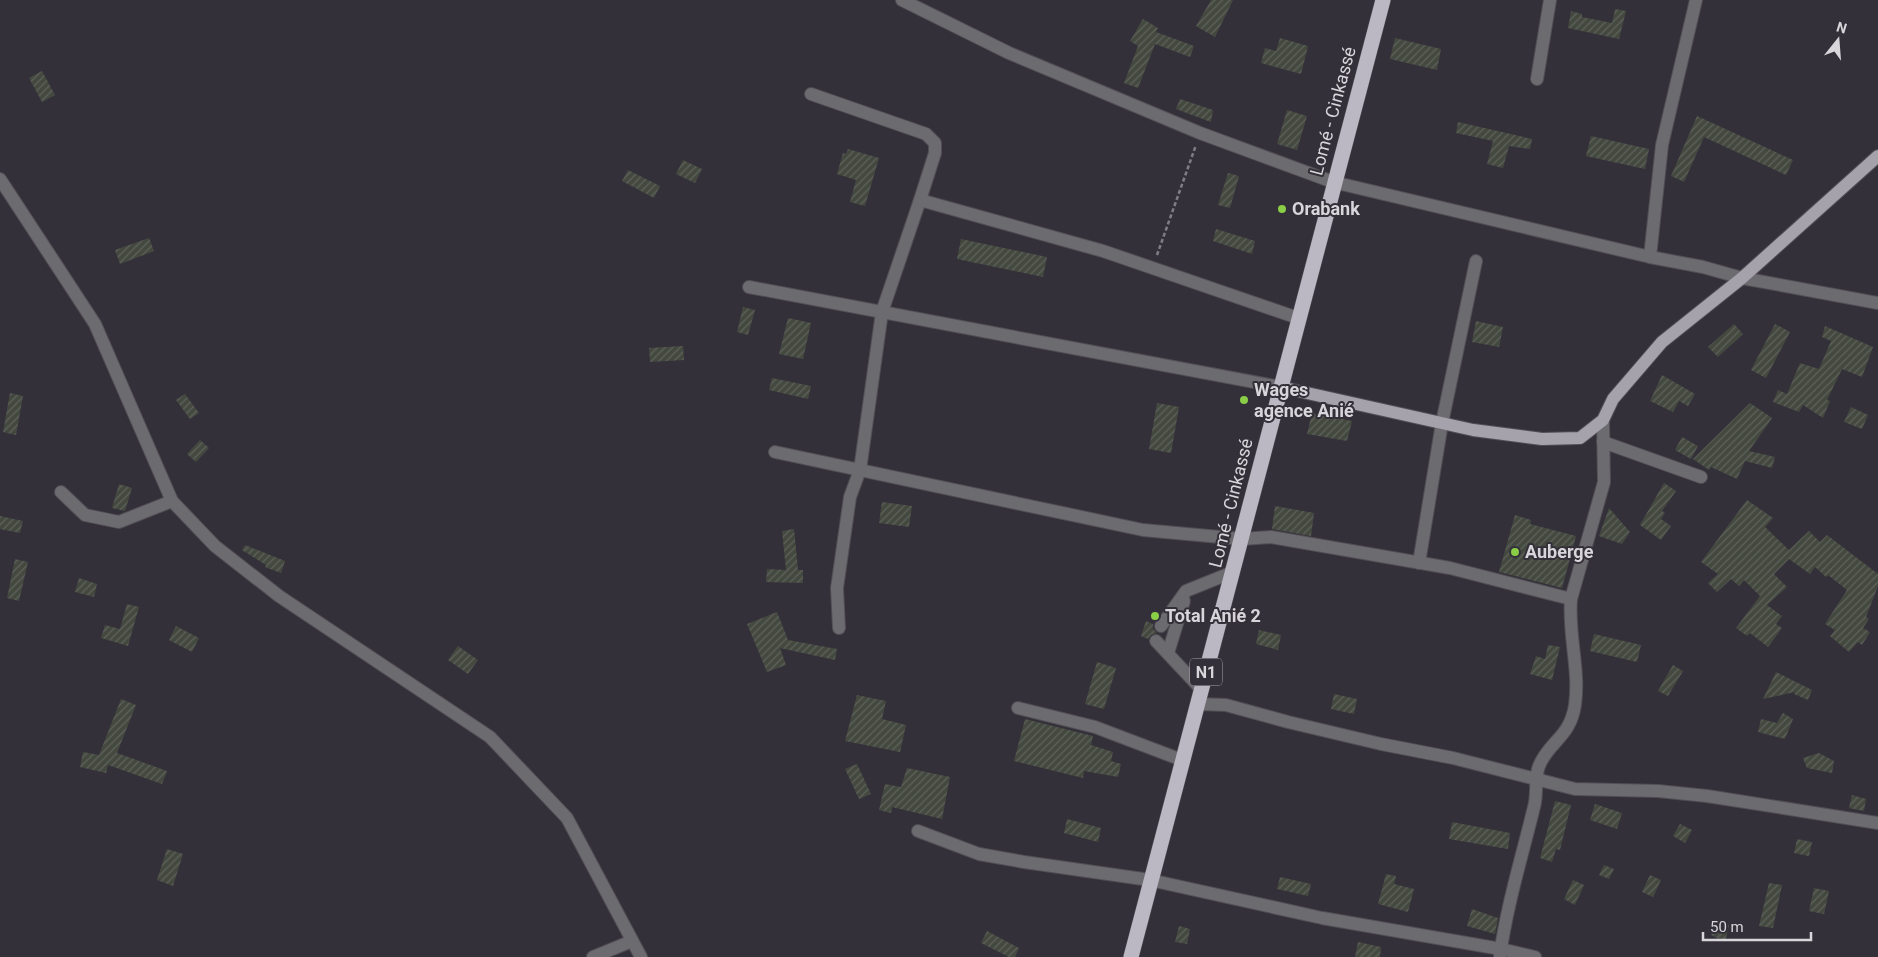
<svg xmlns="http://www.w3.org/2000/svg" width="1878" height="957" font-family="Roboto,sans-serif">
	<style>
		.building { fill: url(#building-hatch) }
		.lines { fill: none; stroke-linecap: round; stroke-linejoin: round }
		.minor-casing { stroke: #524e56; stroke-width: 14 }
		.major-casing { stroke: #524e56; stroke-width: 14 }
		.highway-casing { stroke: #524e56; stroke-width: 16 }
		.path { stroke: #807d84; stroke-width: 2.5; stroke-dasharray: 4 2.5; stroke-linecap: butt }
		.minor { stroke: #6c6b6f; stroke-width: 12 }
		.major { stroke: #a6a2ac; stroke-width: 12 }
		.highway { stroke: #bcb8c3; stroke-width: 15 }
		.poi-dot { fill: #8ace47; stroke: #343039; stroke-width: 2 }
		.labels { text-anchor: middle; stroke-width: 4; stroke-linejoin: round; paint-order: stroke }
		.shield { fill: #343039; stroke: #a7a4aa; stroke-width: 1 }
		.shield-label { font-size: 16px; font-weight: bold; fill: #d8d6db }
		.street-label { font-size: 18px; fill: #d8d6db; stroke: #343039 }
		.poi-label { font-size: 18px; font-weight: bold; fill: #d8d6db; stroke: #343039; text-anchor: start }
	</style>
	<defs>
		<pattern id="building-hatch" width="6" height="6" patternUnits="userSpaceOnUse" patternTransform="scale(1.25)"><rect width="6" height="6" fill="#444940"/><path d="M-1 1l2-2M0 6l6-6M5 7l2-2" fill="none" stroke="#5e625b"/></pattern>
	</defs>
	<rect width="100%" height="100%" fill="#343039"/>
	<!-- building -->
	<g class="building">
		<polygon points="1211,0 1233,0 1215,37 1196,26"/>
		<polygon points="1615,9 1626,11 1619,39 1568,28 1571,11 1582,14 1582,17 1612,23"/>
		<polygon points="1143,19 1158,28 1156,32 1194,46 1190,57 1155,44 1138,88 1124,83 1138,46 1130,41"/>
		<polygon points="1280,38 1308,46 1301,74 1261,63 1265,48 1276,51"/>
		<polygon points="1395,38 1441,49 1437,70 1390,59"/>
		<polygon points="42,71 55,95 42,102 29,78"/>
		<polygon points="1180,99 1213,110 1211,122 1176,109"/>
		<polygon points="1287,110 1307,116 1297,150 1277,144"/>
		<polygon points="1697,116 1793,160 1786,175 1704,137 1684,182 1671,176"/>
		<polygon points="1458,122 1532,139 1530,149 1509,146 1503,168 1487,164 1493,141 1456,133"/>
		<polygon points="1591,136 1649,149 1645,169 1586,156"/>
		<polygon points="848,149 879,158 865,206 850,202 856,180 837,174 843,153 846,154"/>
		<polygon points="683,160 702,169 695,183 676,174"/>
		<polygon points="628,170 660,186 654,198 622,181"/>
		<polygon points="1228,173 1239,176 1230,208 1218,205"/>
		<polygon points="1216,229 1255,241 1252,254 1213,241"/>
		<polygon points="149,238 154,251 120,264 115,250"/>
		<polygon points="961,239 1047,257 1043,277 957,259"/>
		<polygon points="743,307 755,310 748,335 737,332"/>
		<polygon points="788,318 811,323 803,359 779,354"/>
		<polygon points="1476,321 1503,327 1499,347 1472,342"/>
		<polygon points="1734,324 1743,334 1718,357 1708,347"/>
		<polygon points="1775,324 1790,332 1766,378 1751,370"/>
		<polygon points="1825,326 1873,347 1862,377 1842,369 1827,400 1830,401 1823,418 1803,405 1799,412 1773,402 1778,390 1787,394 1800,363 1819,369 1831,341 1822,337"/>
		<polygon points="683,346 684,360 650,362 649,348"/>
		<polygon points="1662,375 1695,394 1688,406 1679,401 1673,412 1650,401"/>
		<polygon points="772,378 811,386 808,399 769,390"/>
		<polygon points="10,393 23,396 16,435 3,432"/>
		<polygon points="185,394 199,413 190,419 176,400"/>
		<polygon points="1157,403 1179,407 1171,453 1149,449"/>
		<polygon points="1750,403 1772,418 1749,451 1775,457 1772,468 1745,461 1737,479 1711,467 1709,470 1693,459"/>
		<polygon points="1851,407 1868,415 1862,429 1844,422"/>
		<polygon points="1312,413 1352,421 1347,441 1307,434"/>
		<polygon points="1682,437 1698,446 1691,459 1675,450"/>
		<polygon points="200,440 209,448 196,462 187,454"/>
		<polygon points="1664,483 1676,491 1662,511 1665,513 1661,519 1671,526 1661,540 1640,525"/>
		<polygon points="119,484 132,488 125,511 112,508"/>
		<polygon points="1747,500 1773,518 1765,527 1789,550 1809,531 1820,542 1827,535 1878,574 1878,586 1866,617 1869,619 1863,628 1870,632 1862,645 1858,642 1849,652 1830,636 1835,630 1825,624 1847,590 1828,575 1826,577 1815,567 1810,574 1789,559 1774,574 1787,587 1767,605 1782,616 1776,624 1782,628 1768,647 1750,633 1747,636 1736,628 1760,596 1744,580 1739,586 1731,579 1717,592 1708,583 1718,574 1701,562"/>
		<polygon points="882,502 912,506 909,527 879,523"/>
		<polygon points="1275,506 1314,513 1311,536 1272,529"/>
		<polygon points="1609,508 1630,532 1622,544 1599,536"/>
		<polygon points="1515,515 1531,520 1530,524 1576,536 1562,588 1499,572"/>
		<polygon points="0,516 23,521 20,533 0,529"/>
		<polygon points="794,529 798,570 803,570 803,583 766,582 767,569 786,570 782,531"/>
		<polygon points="245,545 285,561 281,573 265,567 266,565 242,550"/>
		<polygon points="15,559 28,562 19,601 7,598"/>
		<polygon points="79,578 97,584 94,597 75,592"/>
		<polygon points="127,604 139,607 128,646 101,638 105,625 120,629"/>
		<polygon points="777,612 788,640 837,649 835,660 780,648 786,665 767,672 747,624"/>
		<polygon points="1146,621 1153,624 1153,629 1157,633 1151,635 1148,639 1141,636"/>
		<polygon points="176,626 199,638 192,652 169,640"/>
		<polygon points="1259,630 1281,635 1278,650 1256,644"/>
		<polygon points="1594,634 1641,645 1637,662 1590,651"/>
		<polygon points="1548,645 1560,647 1552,680 1530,674 1536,656 1545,659"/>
		<polygon points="458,646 478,660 468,674 448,660"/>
		<polygon points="1097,662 1116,668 1104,709 1085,704"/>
		<polygon points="1673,665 1683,671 1668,696 1658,691"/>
		<polygon points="1776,672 1812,690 1808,700 1794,694 1795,692 1763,699"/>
		<polygon points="1334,694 1357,699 1354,714 1331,709"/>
		<polygon points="857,695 886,701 882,719 906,725 900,752 845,741"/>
		<polygon points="121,699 136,705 117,753 167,771 162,784 108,765 106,773 80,767 83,752 99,755"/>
		<polygon points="1783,713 1793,719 1785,739 1758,732 1761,719 1777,723"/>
		<polygon points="1025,719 1093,736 1091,745 1113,752 1111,761 1121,764 1118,777 1084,771 1083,778 1014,761"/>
		<polygon points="1819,753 1834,761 1832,773 1807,768 1803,758"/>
		<polygon points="857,764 871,794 859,799 845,769"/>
		<polygon points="907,768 950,777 942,819 892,807 891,813 879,810 885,784 901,787"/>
		<polygon points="1852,795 1866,799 1864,811 1849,808"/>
		<polygon points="1555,801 1571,805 1560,850 1556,849 1552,862 1540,858"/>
		<polygon points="1595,804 1622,813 1617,829 1590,820"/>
		<polygon points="1067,819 1101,828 1098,842 1064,833"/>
		<polygon points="1452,822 1510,833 1508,849 1449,839"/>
		<polygon points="1680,824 1692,830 1685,843 1673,836"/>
		<polygon points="1797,839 1812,842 1809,856 1794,853"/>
		<polygon points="167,849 183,854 173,886 157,880"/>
		<polygon points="1604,865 1614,869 1609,879 1599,875"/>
		<polygon points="1386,874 1396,876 1394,884 1414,889 1408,912 1378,904"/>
		<polygon points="1650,875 1661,880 1653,897 1642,892"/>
		<polygon points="1280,877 1311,884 1308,896 1277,889"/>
		<polygon points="1573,880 1584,885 1575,905 1564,899"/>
		<polygon points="1769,883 1782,885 1773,928 1759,926"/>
		<polygon points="1814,888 1829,891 1824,914 1809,911"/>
		<polygon points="1472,909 1498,918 1495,934 1467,926"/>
		<polygon points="1719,919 1729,925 1725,942 1711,935"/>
		<polygon points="1179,926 1190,929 1187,944 1175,942"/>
		<polygon points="987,931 1019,948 1015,957 1009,957 981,943"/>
		<polygon points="1358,942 1381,947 1380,957 1355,957"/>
	</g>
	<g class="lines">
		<!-- minor casing -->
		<g class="minor-casing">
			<g id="minor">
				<polyline points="902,0 1009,53 1200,133 1333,182 1650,257"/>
				<polyline points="1696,0 1662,145 1650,257 1703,267 1742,278 1878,303"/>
				<polyline points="1537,79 1550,0"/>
				<polyline points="811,94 926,134 935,143 935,153 920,200 882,312 860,470 850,497 837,588 839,628"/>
				<polyline points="0,179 95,324 172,501 215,546 279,596 490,737 567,818 641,957"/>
				<polyline points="920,200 1103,251 1298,318"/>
				<polyline points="749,287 1280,387"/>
				<polyline points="1603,442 1701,477"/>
				<polyline points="775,452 1143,530 1242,539 1271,537 1450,568 1571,599"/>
				<polyline points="61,492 85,515 119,522 172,501"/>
				<polyline points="1419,563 1442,423 1476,261"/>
				<polyline points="1161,626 1186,591 1233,572"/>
				<polyline points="1156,641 1201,689"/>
				<polyline points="1168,653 1184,601"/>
				<polyline points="1198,704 1226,705 1288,722 1381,744 1453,758 1575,789 1658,791 1707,796 1878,823"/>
				<polyline points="1018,708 1095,727 1182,760"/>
				<polyline points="918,831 979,854 1024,862 1150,880 1322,918 1501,949 1535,957"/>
				<path d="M1500,955C1507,905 1522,856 1534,807C1538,793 1534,779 1539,766C1549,741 1570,738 1575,705C1580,670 1568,635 1571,599L1604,482L1603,420"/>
				<polyline points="593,957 632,941"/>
			</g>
		</g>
		<!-- major casing -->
		<g class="major-casing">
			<polyline id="major" points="1280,387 1473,430 1542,439 1580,438 1603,420 1613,399 1662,342 1742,278 1878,156"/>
		</g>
		<!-- highway casing -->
		<g class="highway-casing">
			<polyline id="highway" points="1131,957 1383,0"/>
		</g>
		<!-- path -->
		<polyline class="path" points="1157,255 1196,145"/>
		<!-- minor -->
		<use href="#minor" class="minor"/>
		<!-- major -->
		<use href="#major" class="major"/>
		<!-- highway -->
		<use href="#highway" class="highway"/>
	</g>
	<!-- markers -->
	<g class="poi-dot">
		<circle cx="1282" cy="209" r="5"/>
		<circle cx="1244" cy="400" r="5"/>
		<circle cx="1515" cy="552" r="5"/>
		<circle cx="1155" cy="616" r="5"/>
	</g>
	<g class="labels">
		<!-- shield labels -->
		<rect class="shield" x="1190" y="658.5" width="32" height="27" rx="4"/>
		<g class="shield-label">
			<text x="1206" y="678">N1</text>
		</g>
		<!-- street labels -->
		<g class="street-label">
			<text transform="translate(1333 111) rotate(-75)" y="6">Lomé - Cinkassé</text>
			<text transform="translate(1231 503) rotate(-76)" y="6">Lomé - Cinkassé</text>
		</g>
		<!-- poi labels -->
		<g class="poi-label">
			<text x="1292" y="215">Orabank</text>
			<text x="1254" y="396">Wages<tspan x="1254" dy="21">agence Anié</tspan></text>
			<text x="1525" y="558">Auberge</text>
			<text x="1165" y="622">Total Anié 2</text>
		</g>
	</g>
	<!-- north arrow -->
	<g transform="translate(1838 40) rotate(17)" stroke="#343039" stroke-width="4" paint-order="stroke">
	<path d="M0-4L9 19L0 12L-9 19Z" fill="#d8d6db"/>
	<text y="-8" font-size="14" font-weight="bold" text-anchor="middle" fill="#d8d6db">N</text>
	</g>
	<!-- scale -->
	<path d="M1703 932v8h108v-8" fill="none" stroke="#d8d6db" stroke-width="2.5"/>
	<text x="1710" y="932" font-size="15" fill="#d8d6db" stroke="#343039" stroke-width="4" paint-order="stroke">50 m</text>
</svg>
